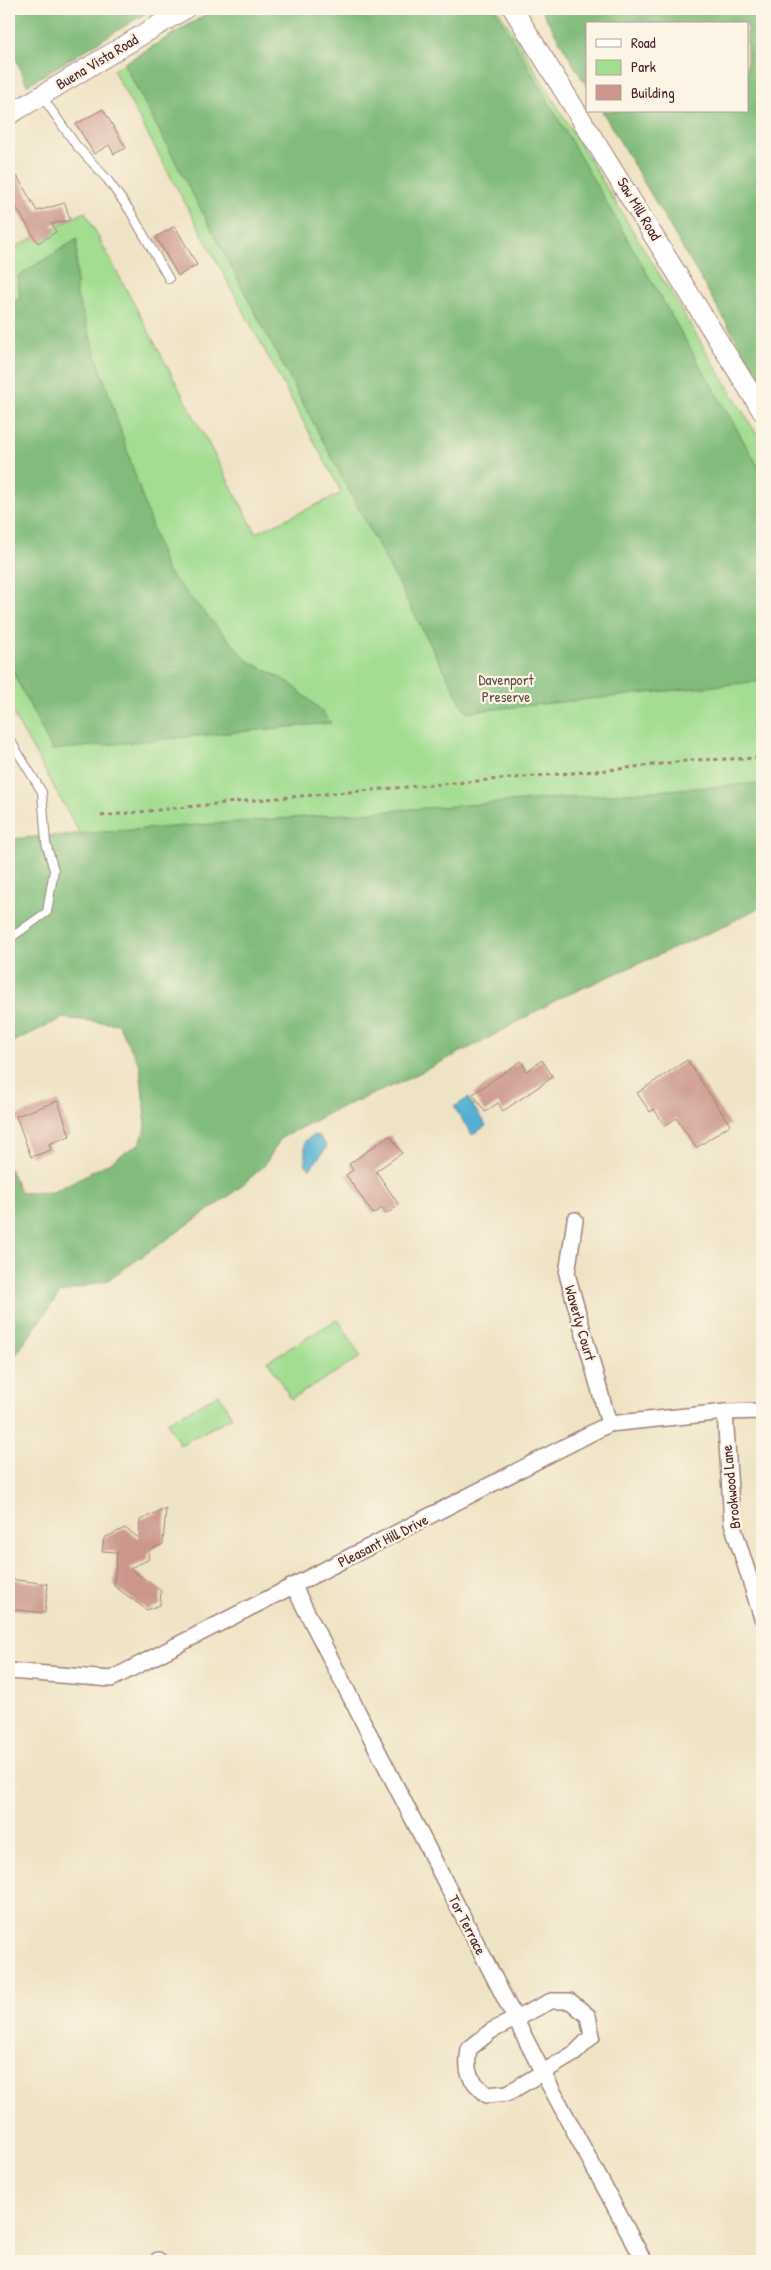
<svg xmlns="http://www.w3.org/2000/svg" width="771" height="2270" font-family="'Patrick Hand',sans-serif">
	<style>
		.green { fill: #a2dd91; stroke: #767e5e }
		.forest { fill: #81bc7b; stroke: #666e53 }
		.water { fill: #53b0d2; stroke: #4e687e }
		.building { fill: #cb968c }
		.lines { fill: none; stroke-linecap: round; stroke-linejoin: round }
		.service-casing { stroke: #9c8178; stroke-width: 10 }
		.minor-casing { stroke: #9c8178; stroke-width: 18 }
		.tertiary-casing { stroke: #9c8178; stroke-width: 21 }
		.path { stroke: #9c8178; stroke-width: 3; stroke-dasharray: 4 4; stroke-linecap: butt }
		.service { stroke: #fff; stroke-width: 8 }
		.minor { stroke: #fff; stroke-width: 15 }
		.tertiary { stroke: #fff; stroke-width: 19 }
		.labels { text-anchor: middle; stroke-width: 4.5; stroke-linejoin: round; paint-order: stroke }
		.street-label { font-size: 15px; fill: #4a1f2b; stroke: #fcf5e5 }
		.park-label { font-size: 15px; fill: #604e44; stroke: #fcf5e5 }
	</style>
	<rect width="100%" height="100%" fill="#fcf5e5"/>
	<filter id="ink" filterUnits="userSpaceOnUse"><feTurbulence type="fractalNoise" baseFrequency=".02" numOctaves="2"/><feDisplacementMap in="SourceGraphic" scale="10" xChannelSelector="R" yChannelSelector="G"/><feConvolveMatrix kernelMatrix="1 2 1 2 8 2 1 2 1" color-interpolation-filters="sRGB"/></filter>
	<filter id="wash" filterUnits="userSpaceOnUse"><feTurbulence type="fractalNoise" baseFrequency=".0096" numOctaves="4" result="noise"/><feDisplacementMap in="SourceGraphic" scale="20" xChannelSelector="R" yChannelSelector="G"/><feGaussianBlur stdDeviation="1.12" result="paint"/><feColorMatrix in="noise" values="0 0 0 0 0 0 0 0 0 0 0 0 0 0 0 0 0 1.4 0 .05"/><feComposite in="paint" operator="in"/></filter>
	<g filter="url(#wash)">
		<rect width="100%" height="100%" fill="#efe3c5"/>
		<!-- green -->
		<g class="green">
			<polygon points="215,9 498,9 762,443 762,858 221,1085 9,707 9,250 85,212 256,533 342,493 113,70"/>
			<polygon points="338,1319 361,1357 291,1399 268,1361"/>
			<polygon points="219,1394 232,1417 180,1445 167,1422"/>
		</g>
		<!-- forest -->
		<g class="forest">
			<polygon points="9,9 153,9 27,85 9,42"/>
			<polygon points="215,9 495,9 762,473 762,681 466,712 124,64"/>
			<polygon points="541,9 762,9 762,383 602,111 747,111 747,24 587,24 587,87"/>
			<polygon points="77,239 76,293 166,570 247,660 290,683 321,710 331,723 52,750 9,664 9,306 20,298 18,276"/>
			<polygon points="762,783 762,906 720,928 560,998 485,1040 397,1084 337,1109 281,1138 264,1166 229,1196 108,1280 60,1293 12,1360 9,1369 9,1168 21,1193 53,1192 109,1163 140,1143 146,1127 140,1066 118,1024 63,1018 9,1044 9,839"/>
		</g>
		<!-- water -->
		<g class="water">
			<polygon points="468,1098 486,1126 472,1135 454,1107"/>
			<polygon points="313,1135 319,1136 327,1147 310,1169 305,1164 305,1141"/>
		</g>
		<g id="blocks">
			<!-- building -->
			<g class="building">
				<polygon points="103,109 126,148 114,154 109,145 94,154 76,124"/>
				<polygon points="17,176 37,211 65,203 70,220 52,224 56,232 38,243 9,196 9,181"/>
				<polygon points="175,226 197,265 178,276 156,237"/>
				<polygon points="542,1060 553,1077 503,1111 498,1103 485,1112 473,1094 521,1061 527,1071"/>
				<polygon points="687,1060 730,1125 696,1148 676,1118 665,1126 654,1109 650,1112 637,1093"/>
				<polygon points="58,1101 70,1136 49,1144 51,1150 31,1157 16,1116"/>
				<polygon points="390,1135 402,1153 376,1171 399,1205 386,1214 382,1208 373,1214 346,1175 353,1170 349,1164"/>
				<polygon points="166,1508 163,1544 149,1550 148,1560 130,1568 161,1591 160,1605 147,1610 114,1586 117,1552 102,1551 104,1538 125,1528 139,1538 140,1520"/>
				<polygon points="9,1579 48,1584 45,1613 9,1609"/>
			</g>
		</g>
	</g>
	<g filter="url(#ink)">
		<use href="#blocks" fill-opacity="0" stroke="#9c8178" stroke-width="1"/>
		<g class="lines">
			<!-- service casing -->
			<g class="service-casing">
				<g id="service">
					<polyline points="41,95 76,145 107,179 130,211 169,279"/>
					<polyline points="9,738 42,792 46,843 54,870 47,912 9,939"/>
				</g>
			</g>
			<!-- minor casing -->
			<g class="minor-casing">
				<g id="minor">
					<polyline points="575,1220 567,1274 609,1424"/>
					<polyline points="725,1412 732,1523 762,1618"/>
					<polyline points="294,1587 543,2073 644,2261"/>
					<polyline points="9,1671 111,1679 609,1424 725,1412 762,1411"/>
					<path d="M551,2001H570L588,2016L592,2036L575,2053L508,2093L487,2095C469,2079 465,2073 469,2049L491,2031Z"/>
					<polyline points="158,2260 159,2261"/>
				</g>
			</g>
			<!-- tertiary casing -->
			<g class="tertiary-casing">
				<g id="tertiary">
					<polyline points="513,9 762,411"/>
					<polyline points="9,115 185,9"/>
				</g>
			</g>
			<!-- path -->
			<polyline class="path" points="101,816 254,800 618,769 694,760 762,758"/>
			<!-- service -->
			<use href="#service" class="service"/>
			<!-- minor -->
			<use href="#minor" class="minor"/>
			<!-- tertiary -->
			<use href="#tertiary" class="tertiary"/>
		</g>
	</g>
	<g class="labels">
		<!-- street labels -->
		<g class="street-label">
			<text transform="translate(97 62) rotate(-31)" y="5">Buena Vista Road</text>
			<text transform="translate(639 209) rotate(59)" y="5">Saw Mill Road</text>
			<text transform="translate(580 1323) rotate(74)" y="5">Waverly Court</text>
			<text transform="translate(731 1487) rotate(-96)" y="5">Brookwood Lane</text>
			<text transform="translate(383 1541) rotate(-27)" y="5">Pleasant Hill Drive</text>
			<text transform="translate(467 1925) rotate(63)" y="5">Tor Terrace</text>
		</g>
		<!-- park labels -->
		<g class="park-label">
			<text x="506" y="685">Davenport<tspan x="506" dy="17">Preserve</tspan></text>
		</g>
	</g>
	<!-- margin -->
	<rect width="771" height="2270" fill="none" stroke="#fcf5e5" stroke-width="30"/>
	<!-- legend -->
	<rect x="586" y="22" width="162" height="90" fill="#fcf5e5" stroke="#b59f9b"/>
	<rect x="596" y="39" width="25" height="8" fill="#ffffff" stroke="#b59f9b"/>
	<text x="631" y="48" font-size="15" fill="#4a1f2b">Road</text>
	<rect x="596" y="60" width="25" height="15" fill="#a2dd91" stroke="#b59f9b"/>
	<text x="631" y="72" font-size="15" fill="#4a1f2b">Park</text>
	<rect x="596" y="85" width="25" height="15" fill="#cb968c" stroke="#b59f9b"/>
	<text x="631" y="98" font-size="15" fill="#4a1f2b">Building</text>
</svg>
